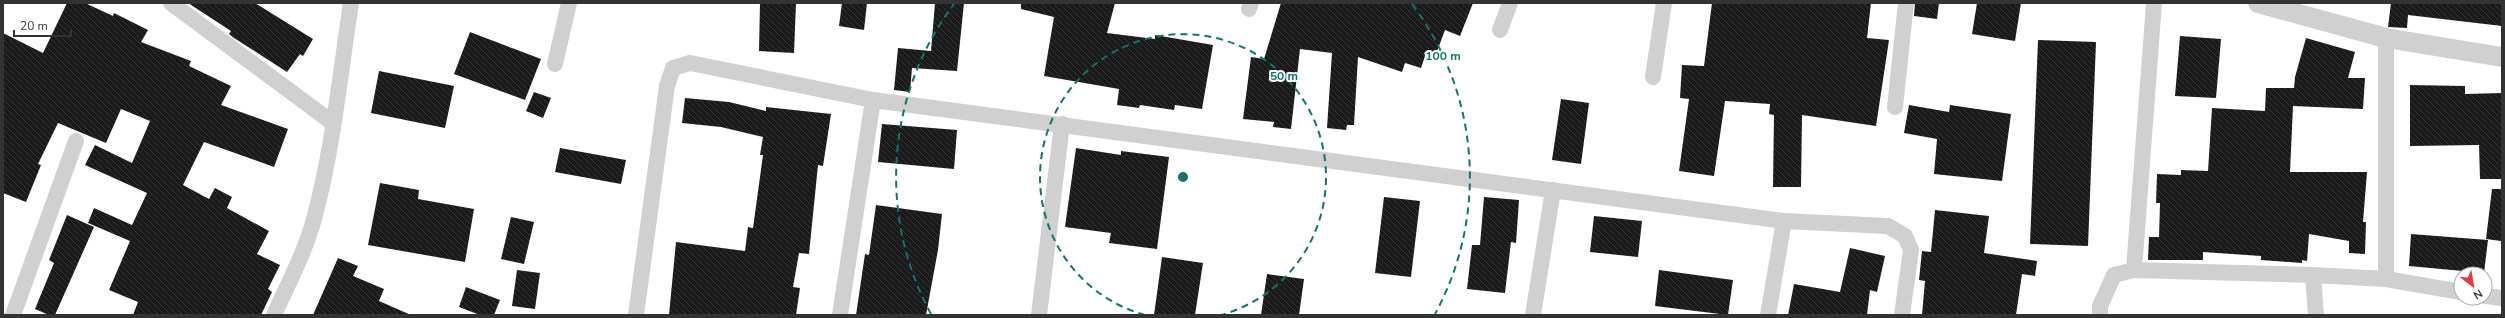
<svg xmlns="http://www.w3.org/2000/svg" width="2505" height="318" font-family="'Nunito Sans',sans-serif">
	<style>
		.building { fill: url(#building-back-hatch) }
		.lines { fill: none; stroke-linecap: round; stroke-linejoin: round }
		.minor { stroke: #d0d0d0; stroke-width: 16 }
		.tertiary { stroke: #d0d0d0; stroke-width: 20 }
		.ring { fill: none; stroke: #0f766e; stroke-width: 2; stroke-dasharray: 7 5 }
		.centre { fill: #0f766e; stroke: #fff; stroke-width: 2 }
		.ring-label { font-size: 12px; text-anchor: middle; font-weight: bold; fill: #0f766e; stroke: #fff; stroke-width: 4; stroke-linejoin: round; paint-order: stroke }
	</style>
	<defs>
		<pattern id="building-back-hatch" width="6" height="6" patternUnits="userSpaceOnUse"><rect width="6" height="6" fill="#1a1a1a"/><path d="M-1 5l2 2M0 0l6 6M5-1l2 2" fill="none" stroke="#333"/></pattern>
	</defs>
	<rect width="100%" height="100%" fill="#fff"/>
	<!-- building -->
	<g class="building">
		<polygon points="67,3 85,3 113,16 114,13 148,30 141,42 191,61 189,66 231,86 221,105 288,129 274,167 204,142 183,185 209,199 215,188 232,197 227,208 269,231 257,254 280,265 268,289 272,292 261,315 133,315 138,302 109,290 130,241 88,223 94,208 132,225 147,193 85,165 95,145 132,163 150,121 121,109 106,143 58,123 38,164 41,165 26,202 3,193 3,33 43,53"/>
		<polygon points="188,3 255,3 313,39 303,56 300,54 287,72 234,38 229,34 231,31"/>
		<polygon points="760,3 796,3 794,53 759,51"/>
		<polygon points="842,3 867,3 864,30 839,26"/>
		<polygon points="935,3 964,3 957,71 912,68 910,92 894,90 898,48 931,51"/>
		<polygon points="1021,3 1115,3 1107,33 1155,39 1155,35 1213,45 1202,109 1175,105 1174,110 1140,105 1139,108 1117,105 1119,89 1044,76 1054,17 1021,9"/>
		<polygon points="1281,3 1473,3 1460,36 1445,30 1436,54 1427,50 1421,68 1405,63 1402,72 1358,57 1354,125 1347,125 1346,130 1327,128 1332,53 1300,49 1291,129 1273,127 1274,122 1243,119 1251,57 1264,59"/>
		<polygon points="1712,3 1871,3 1867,38 1889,40 1876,126 1802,115 1801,187 1773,187 1774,115 1769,114 1770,104 1725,101 1714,176 1679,171 1689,99 1680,98 1682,65 1704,66"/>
		<polygon points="1915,3 1939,3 1937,19 1914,16"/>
		<polygon points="1977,3 2021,3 2015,41 1972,34"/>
		<polygon points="2391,3 2502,3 2502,26 2408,15 2407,28 2388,27"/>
		<polygon points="470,32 541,59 525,100 454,74"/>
		<polygon points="2180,36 2221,39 2216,98 2175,96"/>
		<polygon points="2306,38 2355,52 2348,78 2365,78 2363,109 2293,106 2290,172 2367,172 2363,222 2366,222 2365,254 2349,253 2349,241 2309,234 2307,261 2302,260 2302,263 2261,260 2261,256 2203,252 2203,260 2148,260 2149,237 2159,237 2160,203 2156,203 2157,174 2181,175 2181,170 2208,171 2212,108 2265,111 2266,88 2294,88 2295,77"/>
		<polygon points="2038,40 2096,42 2088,246 2030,244"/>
		<polygon points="379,71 454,86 445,128 371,113"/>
		<polygon points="2410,85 2465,86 2465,94 2502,93 2502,179 2480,179 2479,145 2410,146"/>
		<polygon points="534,92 551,98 543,118 526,111"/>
		<polygon points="685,98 729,102 766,111 766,107 831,114 823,166 818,165 809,254 799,253 793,287 800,288 796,315 669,315 676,242 745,251 748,227 753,228 763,155 760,155 763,137 721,127 682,123"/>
		<polygon points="1561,99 1589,103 1581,164 1552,160"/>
		<polygon points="1909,105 1949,112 1950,105 2011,114 2002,181 1934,174 1937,139 1904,133"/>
		<polygon points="882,124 957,130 954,169 878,162"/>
		<polygon points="560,148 626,160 621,184 555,172"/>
		<polygon points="1076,148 1121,155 1121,151 1169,157 1157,249 1109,243 1111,233 1065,227"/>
		<polygon points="380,183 419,190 418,199 474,209 465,262 368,245"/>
		<polygon points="2492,189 2502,189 2501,241 2486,239"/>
		<polygon points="1384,197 1420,201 1411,277 1375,273"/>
		<polygon points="1484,197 1519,200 1516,243 1511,242 1505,293 1467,289 1472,245 1480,245"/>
		<polygon points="876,205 942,214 938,250 926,315 856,315 865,254 869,255"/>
		<polygon points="1935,210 1989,216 1984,253 2037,261 2035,276 2022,274 2016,315 1922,315 1925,281 1919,280 1922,251 1931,252"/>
		<polygon points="67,215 94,227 55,315 49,315 35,309 54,263 49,260"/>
		<polygon points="1594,216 1642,221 1638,257 1590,252"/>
		<polygon points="511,217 534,222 524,264 501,259"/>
		<polygon points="2411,234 2488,240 2484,273 2409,266"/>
		<polygon points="1850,248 1885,256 1877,292 1870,290 1867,315 1788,315 1794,284 1840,292"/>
		<polygon points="1162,257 1203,263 1195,315 1154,315"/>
		<polygon points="338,258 358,266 353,276 384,289 379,301 411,315 313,315"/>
		<polygon points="517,270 540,273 535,309 512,306"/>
		<polygon points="1659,270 1733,280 1728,315 1655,306"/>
		<polygon points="1267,274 1304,279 1299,315 1261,315"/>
		<polygon points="466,287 500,300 494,315 480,315 459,307"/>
	</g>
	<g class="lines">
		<!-- minor -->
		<g class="minor">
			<polyline points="171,3 333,123"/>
			<polyline points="1249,9 1251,3"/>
			<polyline points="1500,30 1510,3"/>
			<polyline points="555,64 569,3"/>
			<polyline points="1653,77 1664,3"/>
			<polyline points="1895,107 1906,3"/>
			<polyline points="2134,270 2154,3"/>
			<polyline points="2313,275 2316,315"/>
			<polyline points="2386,279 2386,38"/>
			<polyline points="2485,296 2502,298"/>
			<polyline points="13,315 76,141"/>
			<path d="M274,315C288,284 305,252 314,219C333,149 340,75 351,3"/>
			<polyline points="636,315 667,86 673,68 690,63 873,100"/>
			<polyline points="840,315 873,100 1784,221 1888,226 1905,236 1911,250 1902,315"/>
			<polyline points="1039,315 1062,124"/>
			<polyline points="1533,315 1553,190"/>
			<polyline points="1768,315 1784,221"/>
			<polyline points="2100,315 2100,306 2114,275 2134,270 2313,275 2386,279 2461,292"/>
		</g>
		<!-- tertiary -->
		<polyline class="tertiary" points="2258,3 2386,38 2502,57"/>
	</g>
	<!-- distance rings -->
	<g class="ring">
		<path d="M1145 315A143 143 0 1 1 1221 315"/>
		<path d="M931 314A287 287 0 0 1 954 4M1412 4A287 287 0 0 1 1435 314"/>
	</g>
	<circle cx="1183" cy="177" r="6" class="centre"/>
	<g class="ring-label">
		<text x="1443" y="60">100 m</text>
		<text x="1284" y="80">50 m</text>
	</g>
	<!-- border -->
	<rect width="2505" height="318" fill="none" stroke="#333333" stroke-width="8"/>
	<!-- north arrow -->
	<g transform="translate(2473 286) rotate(149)"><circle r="19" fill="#ffffff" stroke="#adadad"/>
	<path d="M0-3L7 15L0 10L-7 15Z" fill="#e63946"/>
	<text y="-6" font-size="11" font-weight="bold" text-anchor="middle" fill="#333333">N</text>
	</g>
	<!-- scale -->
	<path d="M14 30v6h57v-6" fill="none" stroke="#333333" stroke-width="2"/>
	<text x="20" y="30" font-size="12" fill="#333333" stroke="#ffffff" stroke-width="3" paint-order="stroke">20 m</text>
</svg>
